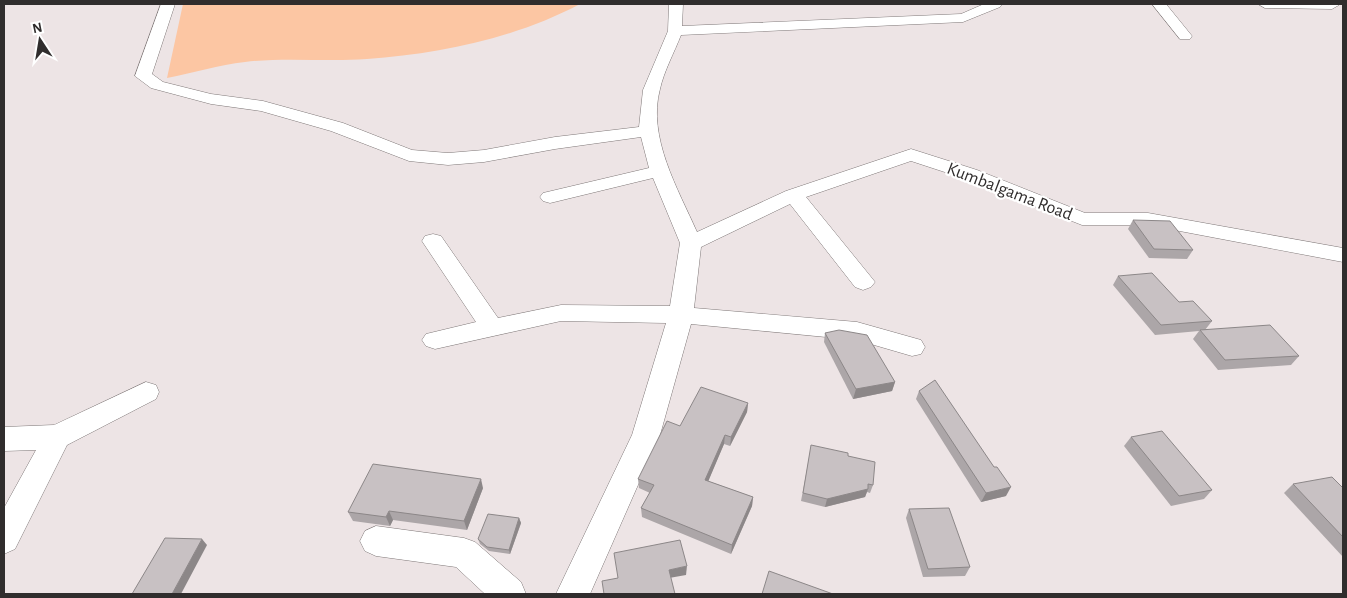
<svg xmlns="http://www.w3.org/2000/svg" width="1347" height="598" font-family="'Alegreya Sans',sans-serif">
	<style>
		.green { fill: #fcc6a3 }
		.lines { fill: none; stroke-linecap: round; stroke-linejoin: round }
		.minor-casing { stroke: #7f7878; stroke-width: 1 }
		.minor { fill: #fff; fill-rule: evenodd }
		.wall { fill: #aca6a8 }
		.shaded-wall { fill: #8c8788 }
		.building { fill: #c8c1c3; stroke: #8c8788 }
		.labels { text-anchor: middle; stroke-width: 4.5; stroke-linejoin: round; paint-order: stroke }
		.street-label { font-size: 18px; fill: #302d2d; stroke: #fff }
	</style>
	<rect width="100%" height="100%" fill="#ede4e5"/>
	<!-- green -->
	<path class="green" d="M183,4H580C516,38 439,54 367,59C327,62 285,57 245,62C219,65 193,73 167,78Z"/>
	<g class="lines">
		<!-- minor casing -->
		<g class="minor-casing">
			<g id="minor">
				<path d="M161,4H175L152,74L163,82L211,94L263,101L343,123L412,150L448,153L484,150L555,137L639,127L643,90L668,31L669,4H683L682,26L961,14L984,4H1002L1000,7L963,22L681,35C674,53 664,71 660,89C647,137 678,189 697,232L786,191L911,149L977,170L1085,213H1148L1343,248V262L1148,225H1082L963,178L911,161L806,197L871,277L875,282L871,287L863,290L855,287L790,204L701,247L694,308L857,322L921,340L925,347L921,354L912,356L857,340L691,324L660,435L590,594H556L632,435L666,323L561,321L435,349L426,346L422,340L426,334L476,322L422,241L425,236L433,234L441,236L498,318L561,305L670,306L680,243L653,178L550,203L543,201L540,197L543,193L649,168L641,137L555,149L484,162L448,165L409,161L331,131L261,111L211,104L151,88L135,76Z"/>
				<polygon points="1152,4 1166,4 1192,36 1190,39 1180,39"/>
				<polygon points="1258,4 1338,4 1339,5 1332,9 1265,8"/>
				<polygon points="146,382 156,385 159,392 156,399 67,445 15,549 4,554 4,508 36,450 4,451 4,427 54,425"/>
				<polygon points="376,526 464,538 475,542 521,582 526,594 485,594 456,567 376,556 365,551 360,541 365,531"/>
			</g>
		</g>
		<!-- minor -->
		<use href="#minor" class="minor"/>
	</g>
	<!-- wall -->
	<g class="wall">
		<polygon points="1133,220 1193,250 1187,259 1149,258 1128,229"/>
		<polygon points="1118,276 1179,302 1212,321 1205,330 1299,356 1291,365 1218,370 1193,339 1199,331 1155,335 1113,285"/>
		<polygon points="825,333 895,382 892,391 853,399 824,342"/>
		<polygon points="919,391 1006,496 981,502 916,399"/>
		<polygon points="748,403 747,412 730,446 724,444 708,481 753,497 752,506 731,554 642,517 641,508 650,493 639,488 638,479 680,426"/>
		<polygon points="1131,437 1212,490 1204,499 1171,506 1124,446"/>
		<polygon points="810,453 848,456 873,485 870,493 867,492 865,497 825,507 801,501"/>
		<polygon points="1293,484 1343,488 1343,557 1284,493"/>
		<polygon points="483,488 467,530 393,520 390,526 353,521 348,512"/>
		<polygon points="909,509 970,567 965,576 923,577 906,518"/>
		<polygon points="519,518 521,523 510,554 489,551 480,544 478,539"/>
	</g>
	<!-- shaded-wall -->
	<g class="shaded-wall">
		<polygon points="895,382 892,391 853,399 856,389"/>
		<polygon points="748,403 747,412 730,446 731,437"/>
		<polygon points="725,435 724,444 705,489 705,480"/>
		<polygon points="481,479 483,488 467,530 464,521"/>
		<polygon points="1011,487 1006,496 981,502 986,493"/>
		<polygon points="868,489 865,497 825,507 827,499"/>
		<polygon points="753,497 752,506 731,554 732,545"/>
		<polygon points="389,511 393,520 390,526 386,517"/>
		<polygon points="519,518 521,523 510,554 509,550"/>
		<polygon points="202,539 207,545 181,594 172,594"/>
		<polygon points="687,566 686,575 669,578 669,570"/>
	</g>
	<!-- building -->
	<g class="building">
		<polygon points="1133,220 1170,221 1193,250 1154,249"/>
		<polygon points="1152,273 1179,302 1193,301 1212,321 1161,325 1118,276"/>
		<polygon points="1270,325 1299,356 1225,360 1200,330"/>
		<polygon points="839,330 867,335 895,382 856,389 825,333"/>
		<polygon points="935,380 994,467 997,467 1011,487 986,493 919,391"/>
		<polygon points="701,387 748,403 731,437 725,435 705,480 753,497 732,545 641,508 654,485 638,479 667,421 680,426"/>
		<polygon points="1162,431 1212,490 1179,496 1131,437"/>
		<polygon points="811,445 848,453 848,456 875,462 873,485 868,484 868,489 827,499 803,493"/>
		<polygon points="373,464 481,479 464,521 389,511 386,517 348,512"/>
		<polygon points="1332,477 1343,488 1343,537 1293,484"/>
		<polygon points="949,508 970,567 928,569 909,509"/>
		<polygon points="488,514 519,518 509,550 487,547 478,539"/>
		<polygon points="165,538 202,539 172,594 132,594"/>
		<polygon points="680,540 687,566 669,570 675,594 604,594 602,581 618,578 614,553"/>
		<polygon points="769,571 833,594 762,594"/>
	</g>
	<g class="labels">
		<!-- street labels -->
		<g class="street-label">
			<text transform="translate(1010 191) rotate(21)" y="6">Kumbalgama Road</text>
		</g>
	</g>
	<!-- border -->
	<rect width="1347" height="598" fill="none" stroke="#302d2d" stroke-width="10"/>
	<!-- north arrow -->
	<g transform="translate(40 40) rotate(348)" stroke="#ffffff" stroke-width="4" paint-order="stroke">
	<path d="M0-4L9 19L0 12L-9 19Z" fill="#302d2d"/>
	<text y="-8" font-size="14" font-weight="bold" text-anchor="middle" fill="#302d2d">N</text>
	</g>
</svg>
